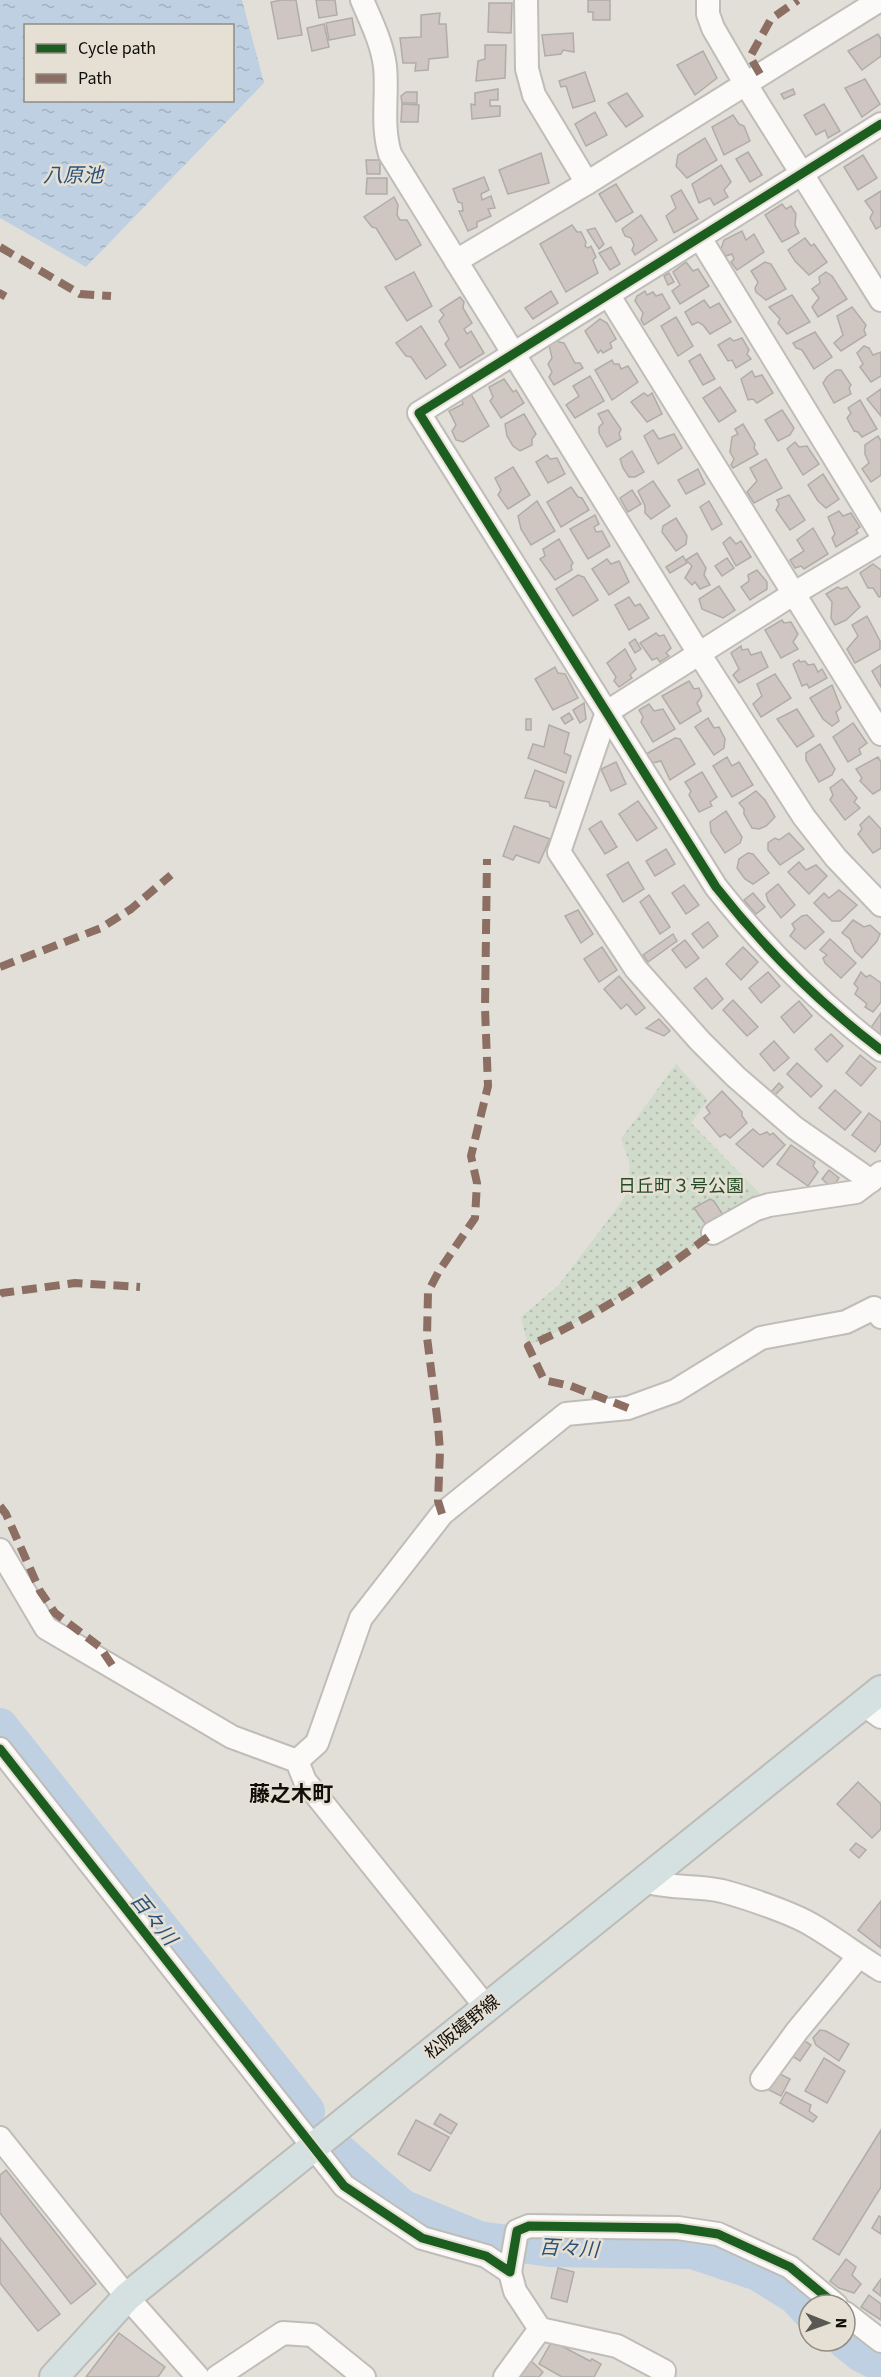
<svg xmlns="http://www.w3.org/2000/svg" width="881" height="2377" font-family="'Source Sans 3','Noto Sans JP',sans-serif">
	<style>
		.green { fill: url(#green-dots) }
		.water { fill: url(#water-ripples); fill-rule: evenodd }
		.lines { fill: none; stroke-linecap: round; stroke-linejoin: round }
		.river { stroke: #bed0e1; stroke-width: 36 }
		.building { fill: #d0c6c1; stroke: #b0aca8; stroke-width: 1.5 }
		.minor-casing { stroke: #c0bdb8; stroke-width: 26 }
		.major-casing { stroke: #bcbbb7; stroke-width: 32 }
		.minor { stroke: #fbfaf9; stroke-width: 22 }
		.major { stroke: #d4e1e0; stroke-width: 28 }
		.quiet { stroke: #8d6e63; stroke-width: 8; stroke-dasharray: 15 8; stroke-linecap: butt }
		.cycleway-casing { stroke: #e6e0d4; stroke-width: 13 }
		.cycleway { stroke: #1b5e20; stroke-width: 9 }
		.labels { text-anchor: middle; stroke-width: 5; stroke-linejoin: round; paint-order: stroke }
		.park-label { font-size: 18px; fill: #234c25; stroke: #e6e0d4 }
		.street-label { font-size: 18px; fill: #110f0b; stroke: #e6e0d4 }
		.water-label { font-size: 20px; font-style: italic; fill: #295379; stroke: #e6e0d4 }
		.quarter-label { font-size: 21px; font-weight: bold; fill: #110f0b; stroke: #e6e0d4 }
	</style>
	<defs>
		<pattern id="green-dots" width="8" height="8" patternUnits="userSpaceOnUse" patternTransform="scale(1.5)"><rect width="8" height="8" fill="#d0dbcb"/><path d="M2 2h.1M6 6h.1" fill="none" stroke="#b2bbad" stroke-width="1.8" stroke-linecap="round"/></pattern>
		<pattern id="water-ripples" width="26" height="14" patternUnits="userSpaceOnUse" patternTransform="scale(1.5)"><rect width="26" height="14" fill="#bed0e1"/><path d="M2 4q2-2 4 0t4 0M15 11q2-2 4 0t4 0" fill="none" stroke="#a2b1c0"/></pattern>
	</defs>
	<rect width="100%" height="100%" fill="#e2dfd8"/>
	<!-- green -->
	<polygon class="green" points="676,1064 708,1100 691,1123 764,1198 706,1231 703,1240 674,1262 596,1313 528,1346 521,1317 558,1286 620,1204 630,1188 629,1161 621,1139"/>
	<!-- water -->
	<path class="water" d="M0,0H242L264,83L86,267L0,218ZM26,26H232V100H26Z"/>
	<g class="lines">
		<!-- river -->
		<g class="river">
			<polyline points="0,1726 307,2111"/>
			<polyline points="340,2152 402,2207 479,2239 550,2249 692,2251 758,2273 795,2296 809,2311"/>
			<polyline points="845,2341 861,2354 881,2364"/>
		</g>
	</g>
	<!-- building -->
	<g class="building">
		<polygon points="282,0 296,0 302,35 278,39 271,2"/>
		<polygon points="316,0 335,0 337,15 319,18"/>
		<polygon points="588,0 610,0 610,20 593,20 593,12 588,12"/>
		<polygon points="489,3 512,3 511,33 488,32"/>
		<polygon points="440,13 439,24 446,24 448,57 429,59 428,70 415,71 416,63 403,63 400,38 421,37 421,15"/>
		<polygon points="352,18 355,35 329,40 326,23"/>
		<polygon points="324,24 329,47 312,51 307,28"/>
		<polygon points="573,33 574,52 563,50 561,54 545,56 542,35"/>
		<polygon points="878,34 881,39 881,56 862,70 848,51"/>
		<polygon points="485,45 506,45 505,78 476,81 478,61 485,59"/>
		<polygon points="703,51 717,78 695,95 677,65"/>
		<polygon points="585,72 595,101 573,108 566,86 561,87 559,81"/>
		<polygon points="865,79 880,104 862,117 845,88"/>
		<polygon points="498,89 498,100 490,100 490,106 500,106 500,116 472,119 471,104 475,105 475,93"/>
		<polygon points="793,89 795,94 784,99 781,94"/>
		<polygon points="406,92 417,92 417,103 402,103 401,96"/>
		<polygon points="627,93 643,116 626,127 608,103"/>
		<polygon points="402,104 419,105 418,122 401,122"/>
		<polygon points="824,104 840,131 828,138 825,130 816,135 804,115"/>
		<polygon points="595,112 607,135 586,146 575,124"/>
		<polygon points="733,115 739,124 744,126 750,141 724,155 712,127"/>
		<polygon points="705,138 717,160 687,178 676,166 678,155"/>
		<polygon points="748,152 762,175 750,182 736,159"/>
		<polygon points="541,153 549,183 508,194 499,170"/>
		<polygon points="863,155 877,178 858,190 844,167"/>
		<polygon points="366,160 380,160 380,174 367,174"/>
		<polygon points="721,165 731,182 724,190 728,197 714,205 710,198 699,203 692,184"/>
		<polygon points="484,177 489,190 481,194 482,200 491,196 495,208 488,209 491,216 477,222 477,227 468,231 459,211 463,211 462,203 458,202 453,189"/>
		<polygon points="367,178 387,178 387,194 366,194"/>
		<polygon points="616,184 633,212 616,222 599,194"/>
		<polygon points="681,190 698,219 674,233 666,216 676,208 671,196"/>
		<polygon points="881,191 881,226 876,229 870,218 873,212 865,201"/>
		<polygon points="394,197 398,205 397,215 400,220 407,220 421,245 396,260 376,228 372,227 364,217"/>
		<polygon points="782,204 786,209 791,206 796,214 795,225 799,233 782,242 765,215"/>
		<polygon points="641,215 657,240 635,255 632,250 634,245 631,238 625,236 622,229"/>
		<polygon points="572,225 577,232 581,232 586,242 585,246 588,248 591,246 596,257 593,260 598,273 566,292 540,244"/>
		<polygon points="595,228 604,244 599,249 587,230"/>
		<polygon points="742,231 746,240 754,234 764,252 737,270 731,262 734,259 732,254 726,256 721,249 724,240"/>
		<polygon points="805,238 811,246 814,244 827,262 809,275 795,261 788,250"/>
		<polygon points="611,247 620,264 610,270 599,253"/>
		<polygon points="686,262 693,271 698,269 709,286 680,304 672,291 680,285 673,272"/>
		<polygon points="765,262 771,264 786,289 766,300 756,292 755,288 758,282 751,271"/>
		<polygon points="414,272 432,306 407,321 385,287"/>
		<polygon points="826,272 832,276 847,299 818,317 812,307 819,298 812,289 820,283 819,277"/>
		<polygon points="669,273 674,282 668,285 664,276"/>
		<polygon points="551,291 558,303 533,319 525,308"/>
		<polygon points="645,291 647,295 653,292 656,296 662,294 670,308 644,325 641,320 643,313 635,301 637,296"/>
		<polygon points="792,295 810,322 787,334 778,323 780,319 769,307"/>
		<polygon points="460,297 464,302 463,308 472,323 464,329 467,334 471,331 484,353 460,368 445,344 449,339 439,321 444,315 440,310"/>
		<polygon points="704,300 710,308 719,303 731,322 710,334 703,325 698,322 692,325 685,312"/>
		<polygon points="852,307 866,325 864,330 866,335 841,351 834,343 843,335 837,316"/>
		<polygon points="676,317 693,346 678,356 661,326"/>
		<polygon points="600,319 607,323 616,339 610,343 612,348 603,353 601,350 598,353 585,331"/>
		<polygon points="421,326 446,365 426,379 411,357 406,356 396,343"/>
		<polygon points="815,332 832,357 814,369 802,350 796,348 793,343"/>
		<polygon points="730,338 734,341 742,338 749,350 747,354 751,359 736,368 732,360 728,361 718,345"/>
		<polygon points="557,339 559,342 564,343 575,363 580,363 583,368 554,385 549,377 552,372 548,364 552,358 549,345"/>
		<polygon points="864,346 869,348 873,355 881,352 881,376 871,382 860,367 863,364 857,353"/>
		<polygon points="700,354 715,379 703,385 689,361"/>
		<polygon points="612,360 614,364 619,364 621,369 628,366 638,382 612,400 595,370"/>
		<polygon points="836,370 841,370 851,385 849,388 851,394 834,403 823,383 827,377"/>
		<polygon points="752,371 755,377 762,375 773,393 757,403 753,399 748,400 741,379"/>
		<polygon points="590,376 604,401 575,418 566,405 579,396 573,386"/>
		<polygon points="504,379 513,392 516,390 524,403 501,418 490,401 493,397 489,387"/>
		<polygon points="720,387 736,411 719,422 703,398"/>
		<polygon points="881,389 881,416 867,399"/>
		<polygon points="644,393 648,396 652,393 662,414 647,422 631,402"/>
		<polygon points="471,394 489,426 463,442 456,440 452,431 456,425 449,411 463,404 462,400"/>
		<polygon points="860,400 877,429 862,437 858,432 854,431 847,418 851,413 848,408"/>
		<polygon points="608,410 621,429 619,434 621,439 607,447 599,433 599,427 603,423 598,414"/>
		<polygon points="782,410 794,428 790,435 778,441 765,420"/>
		<polygon points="524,414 536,434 532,439 532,445 520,451 513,446 507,436 505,424"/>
		<polygon points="743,424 755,444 754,448 758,454 733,468 731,465 734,459 730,452 732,437 738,434 735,429"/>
		<polygon points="653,430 659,439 674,434 682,448 658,464 644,436"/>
		<polygon points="878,436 881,441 881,475 871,482 862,469 869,463 865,454 865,445"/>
		<polygon points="795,442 799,447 807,446 819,464 803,475 787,449"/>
		<polygon points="632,451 644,472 635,477 629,477 623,468 620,459"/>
		<polygon points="547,455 550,459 557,458 565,474 548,483 536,462"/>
		<polygon points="766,459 782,488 754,503 747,492 757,481 750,468"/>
		<polygon points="513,467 530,495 508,509 498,495 501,490 495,478"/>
		<polygon points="698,469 705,484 686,494 678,480"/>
		<polygon points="823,474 839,499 826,508 818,501 808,485"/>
		<polygon points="653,481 670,506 651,519 645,513 645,506 638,491"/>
		<polygon points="571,487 578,497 582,498 589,510 561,527 547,502"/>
		<polygon points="632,490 641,504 628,512 620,498"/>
		<polygon points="789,495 805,520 790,530 776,510 779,504 777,500"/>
		<polygon points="537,501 555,531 531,545 521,529 518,516"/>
		<polygon points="709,501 722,524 712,530 700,507"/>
		<polygon points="839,511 843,516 851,513 860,527 856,530 858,533 836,547 832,538 835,534 828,517"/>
		<polygon points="595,515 599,524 594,527 596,532 602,531 610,546 588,559 570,529"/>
		<polygon points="676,518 687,536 686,544 676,551 662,532 663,526"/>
		<polygon points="813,528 828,554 804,569 801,566 795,568 790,560 804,551 797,540"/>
		<polygon points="730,537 736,544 741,541 751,557 736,566 723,543"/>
		<polygon points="559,539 573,563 571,566 572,570 555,580 540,559 545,556 543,549"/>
		<polygon points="697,553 706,568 704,575 710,585 700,589 695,582 692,585 685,578 692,566 686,560"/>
		<polygon points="683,556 687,563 670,573 666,567"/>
		<polygon points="727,558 734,568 722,576 715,566"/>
		<polygon points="607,559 611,564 619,561 629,582 609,595 592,569"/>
		<polygon points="873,564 881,570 881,596 879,597 873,588 868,588 860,573"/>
		<polygon points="757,570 767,582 767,589 750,600 741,587 749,581 748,575"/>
		<polygon points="578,575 584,577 598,600 573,616 556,589"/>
		<polygon points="719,586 735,610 723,618 702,609 699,599"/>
		<polygon points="838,587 841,589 847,587 860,607 846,620 835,625 831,618 832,602 826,594"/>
		<polygon points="629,597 635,606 640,604 649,618 629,630 615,605"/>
		<polygon points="867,616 880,641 880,649 855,663 847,649 858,636 852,625"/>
		<polygon points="782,620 784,623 791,622 798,634 793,642 798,649 781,658 765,630"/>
		<polygon points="656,633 659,636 664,635 671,648 666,653 669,656 660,662 657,658 652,660 640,643"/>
		<polygon points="635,639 641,649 635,653 629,643"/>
		<polygon points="741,646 742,650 748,649 751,655 761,652 768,667 739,683 733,675 739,669 731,653"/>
		<polygon points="625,649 636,669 630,675 632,678 619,687 614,681 616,677 607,663"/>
		<polygon points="799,660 800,662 805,661 808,665 814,664 818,672 822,669 827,678 809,688 807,684 802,686 793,664"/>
		<polygon points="881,665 881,687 872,671"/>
		<polygon points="555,667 558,673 565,674 578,698 553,710 535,679"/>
		<polygon points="775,674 791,698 761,717 753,704 762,696 757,684"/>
		<polygon points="689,681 694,689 699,688 702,696 697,703 701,711 680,724 662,696"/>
		<polygon points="832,685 841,708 836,712 839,721 832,726 823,719 810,698"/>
		<polygon points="584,703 586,719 580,723 573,710"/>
		<polygon points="649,704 654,711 663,709 675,729 653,742 641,722 643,717 639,710"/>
		<polygon points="797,709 814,736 797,747 777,719"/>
		<polygon points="569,713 573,719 565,724 561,718"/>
		<polygon points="708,718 714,728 719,727 725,739 724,748 714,755 695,727"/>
		<rect x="526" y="719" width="5" height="11"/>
		<polygon points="853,723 867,743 859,749 861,754 848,762 833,737"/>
		<polygon points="549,725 569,733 564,753 571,756 566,773 528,758 533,744 544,747"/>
		<polygon points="675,738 680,739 695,764 670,780 661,761 653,763 646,754"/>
		<polygon points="820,744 835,769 832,775 819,782 806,760 806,753"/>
		<polygon points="727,757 732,766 739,762 753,785 732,797 713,766"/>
		<polygon points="878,757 881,762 881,789 873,794 860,781 862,778 856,769"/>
		<polygon points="616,762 626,784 611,791 601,769"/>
		<polygon points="535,770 564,782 556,808 550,806 549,802 525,798"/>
		<polygon points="702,772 717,797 710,802 712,806 699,812 689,795 691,791 685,782"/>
		<polygon points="842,779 857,798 854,802 860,808 845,820 830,800 833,795 830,788"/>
		<polygon points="756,791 765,800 775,817 766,826 759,829 752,828 744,814 744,809 739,803"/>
		<polygon points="638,801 657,828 637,841 619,814"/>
		<polygon points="726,811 742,837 740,843 725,853 711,832 710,822"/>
		<polygon points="869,816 881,829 881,848 873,853 858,834 862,829 860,825"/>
		<polygon points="601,821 617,847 605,854 589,829"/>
		<polygon points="514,826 550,839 539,863 516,855 513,860 503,856"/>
		<polygon points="789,833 804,849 780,865 768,850 768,843 775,838 779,840"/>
		<polygon points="666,849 675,864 655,876 646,861"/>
		<polygon points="748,853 753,854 769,873 753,884 745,879 737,868 739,859"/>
		<polygon points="628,862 644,889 623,902 607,875"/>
		<polygon points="799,862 806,870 816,865 827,876 809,894 788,872"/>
		<polygon points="778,884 795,905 781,918 768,901 766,894"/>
		<polygon points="684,885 699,905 686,914 672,893"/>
		<polygon points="839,890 857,905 840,921 832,921 814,903 824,893 829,898"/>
		<polygon points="753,893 765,907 756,914 744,900"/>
		<polygon points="649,895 670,927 660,934 640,902"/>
		<polygon points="578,910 593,934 581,943 565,916"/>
		<polygon points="807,915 824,932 805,949 790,936 795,929 792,924 802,916"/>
		<polygon points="853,920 864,927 870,925 880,934 877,941 862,958 855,951 850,939 842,933"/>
		<polygon points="708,922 718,936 703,948 692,934"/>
		<polygon points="673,934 677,941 648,962 643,955"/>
		<polygon points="830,939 856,963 841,978 825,963 823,958 827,955 820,950"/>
		<polygon points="685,940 699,958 686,968 672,950"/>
		<polygon points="602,947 617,970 599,982 584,959"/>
		<polygon points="743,947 758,962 741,980 726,964"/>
		<polygon points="768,972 780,986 761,1003 749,988"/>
		<polygon points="861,972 866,977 870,975 881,983 881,1002 873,1012 865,1007 867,1004 855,994 858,988 854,984"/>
		<polygon points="619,976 645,1008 636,1015 627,1004 621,1009 604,989"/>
		<polygon points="706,978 723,999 712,1009 694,988"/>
		<polygon points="733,1000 758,1027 747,1036 723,1010"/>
		<polygon points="799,1001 812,1016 794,1033 781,1017"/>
		<polygon points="881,1013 881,1035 870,1029"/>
		<polygon points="659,1019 670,1031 664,1036 646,1028"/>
		<polygon points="831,1034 843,1046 827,1062 815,1049"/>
		<polygon points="774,1041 789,1058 774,1071 760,1054"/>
		<polygon points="860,1055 876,1068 861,1086 846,1073"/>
		<polygon points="797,1063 822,1086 811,1097 787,1074"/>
		<polygon points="779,1083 783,1087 775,1095 771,1092"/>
		<polygon points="835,1090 861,1112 845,1130 819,1108"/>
		<polygon points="722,1091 742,1112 742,1116 747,1123 730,1138 725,1134 720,1137 704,1118 710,1113 706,1107"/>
		<polygon points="869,1113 881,1122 881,1143 875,1152 852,1135"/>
		<polygon points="753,1129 760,1135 767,1132 770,1135 773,1133 785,1145 763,1167 736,1144"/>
		<polygon points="791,1145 815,1162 813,1166 818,1172 808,1186 777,1164"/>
		<polygon points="829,1170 839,1178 832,1188 822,1179"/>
		<polygon points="710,1199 714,1201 723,1215 706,1225 694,1208"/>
		<polygon points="858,1782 881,1804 881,1829 872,1838 837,1804"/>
		<polygon points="856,1843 866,1850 859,1858 850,1850"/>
		<polygon points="881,1901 881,1948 858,1930"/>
		<polygon points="820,2030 826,2031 849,2044 839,2061 816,2045 813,2038"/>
		<polygon points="803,2040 811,2045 800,2061 792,2056"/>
		<polygon points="824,2058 845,2071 827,2103 805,2091"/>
		<polygon points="776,2072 790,2079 781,2096 767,2089"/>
		<polygon points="786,2092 811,2105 809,2111 817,2117 813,2122 780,2103"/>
		<polygon points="440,2114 457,2124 451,2134 434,2124"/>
		<polygon points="416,2120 449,2137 430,2171 398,2154"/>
		<polygon points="881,2130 881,2187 839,2255 813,2239"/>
		<polygon points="6,2170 96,2284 71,2304 0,2213 0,2175"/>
		<polygon points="879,2216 881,2217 881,2234 872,2228"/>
		<polygon points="0,2238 60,2314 38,2331 0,2283"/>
		<polygon points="846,2259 856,2267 852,2275 861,2284 854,2293 839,2288 830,2281"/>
		<polygon points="558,2268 574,2272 567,2302 551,2298"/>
		<polygon points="881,2279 881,2296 873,2290"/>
		<polygon points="869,2295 881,2304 881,2320 861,2307"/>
		<polygon points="119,2333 165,2367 158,2377 86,2377"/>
		<polygon points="552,2341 590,2361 592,2359 601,2364 594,2377 562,2377 539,2364"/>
		<polygon points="529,2359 543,2372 539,2377 519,2377 516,2374"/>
	</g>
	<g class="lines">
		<!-- minor casing -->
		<g class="minor-casing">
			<g id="minor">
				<path d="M362,0C371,21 382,43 385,66C388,96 381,124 390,154L700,655L804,817L836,858L881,905"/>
				<polyline points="526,0 527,69 534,95 587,183"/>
				<polyline points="708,0 708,14 713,28 745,83 881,300"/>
				<path d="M881,124L419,413L716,887C764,948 819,1003 881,1050"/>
				<polyline points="700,238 881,534"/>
				<polyline points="456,261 587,183 880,0"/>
				<polyline points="609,296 881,734"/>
				<polyline points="871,1181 795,1128 736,1077 700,1041 636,969 559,852 607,712 793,594 881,542"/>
				<polyline points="713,1233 756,1209 769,1205 856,1192 881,1173"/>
				<polyline points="0,1550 46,1628 232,1737 297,1761 305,1781 486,2007"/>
				<polyline points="863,1704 881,1717"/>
				<polyline points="0,1749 344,2186 422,2238 486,2256 510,2272 517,2231 529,2226 678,2228 718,2234 790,2267 836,2305"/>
				<polyline points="297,1761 317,1743 361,1618 442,1514 566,1414 628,1408 675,1391 761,1338 846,1322 874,1308 881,1317"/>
				<path d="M645,1881C670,1889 696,1885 722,1891C745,1897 792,1913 812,1925C836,1939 858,1956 881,1970"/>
				<polyline points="762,2079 797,2031 859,1956"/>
				<polyline points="0,2138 127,2297 198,2377"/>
				<polyline points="510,2272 515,2291 540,2329 617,2346 664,2371 663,2377"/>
				<polyline points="845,2313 881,2341"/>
				<polyline points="217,2377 283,2333 312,2335 364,2377"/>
				<polyline points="505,2377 540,2329"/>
			</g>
		</g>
		<!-- major casing -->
		<g class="major-casing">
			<polyline id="major" points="54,2377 127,2297 881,1690"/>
		</g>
		<!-- minor -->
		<use href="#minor" class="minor"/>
		<!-- major -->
		<use href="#major" class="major"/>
		<!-- quiet -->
		<g class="quiet">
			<polyline points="760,74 750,57 771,19 798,0"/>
			<polyline points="0,247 80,294 111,296"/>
			<polyline points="0,298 4,291"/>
			<polyline points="0,967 101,928 131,909 171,875"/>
			<polyline points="0,1295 2,1293 75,1283 140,1287"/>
			<path d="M628,1408L571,1386L544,1380L528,1346C595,1317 655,1277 713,1233"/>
			<polyline points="0,1506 6,1514 40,1591 55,1613 100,1647 114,1668"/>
			<polyline points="442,1514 438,1501 440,1451 438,1425 427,1337 428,1292 439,1271 475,1218 477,1183 471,1156 488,1086 485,1008 487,859"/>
		</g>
		<!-- cycleway casing -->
		<g class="cycleway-casing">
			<g id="cycleway">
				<path d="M881,124L419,413L716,887C764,948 819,1003 881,1050"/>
				<polyline points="0,1749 344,2186 422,2238 486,2256 510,2272 517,2231 529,2226 678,2228 718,2234 790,2267 836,2305"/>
			</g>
		</g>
		<!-- cycleway -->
		<use href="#cycleway" class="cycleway"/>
	</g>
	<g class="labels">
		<!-- park labels -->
		<g class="park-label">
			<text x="681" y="1192">日丘町３号公園</text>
		</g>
		<!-- street labels -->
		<g class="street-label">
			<text transform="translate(462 2027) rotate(-39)" y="6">松阪嬉野線</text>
		</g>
		<!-- water labels -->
		<g class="water-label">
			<text x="73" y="182">八原池</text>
			<text transform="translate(154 1919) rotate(51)" y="7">百々川</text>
			<text transform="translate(569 2248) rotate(3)" y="7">百々川</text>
		</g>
		<!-- quarter labels -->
		<g class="quarter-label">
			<text x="291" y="1801">藤之木町</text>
		</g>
	</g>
	<!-- legend -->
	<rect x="24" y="24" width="210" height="78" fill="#e6e0d4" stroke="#918c84" stroke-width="1.5"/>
	<rect x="36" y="44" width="30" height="9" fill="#1b5e20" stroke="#918c84" stroke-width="1.5"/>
	<text x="78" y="54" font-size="18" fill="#110f0b">Cycle path</text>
	<rect x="36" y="74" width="30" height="9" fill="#8d6e63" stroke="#918c84" stroke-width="1.5"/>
	<text x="78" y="84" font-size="18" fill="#110f0b">Path</text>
	<!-- north arrow -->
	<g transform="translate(827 2323) rotate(91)"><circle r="28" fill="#e6e0d4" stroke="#918c84" stroke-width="1.5"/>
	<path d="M0-4.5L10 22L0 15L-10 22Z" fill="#5a5853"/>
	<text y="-9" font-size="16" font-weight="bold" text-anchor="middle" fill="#110f0b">N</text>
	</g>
</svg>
